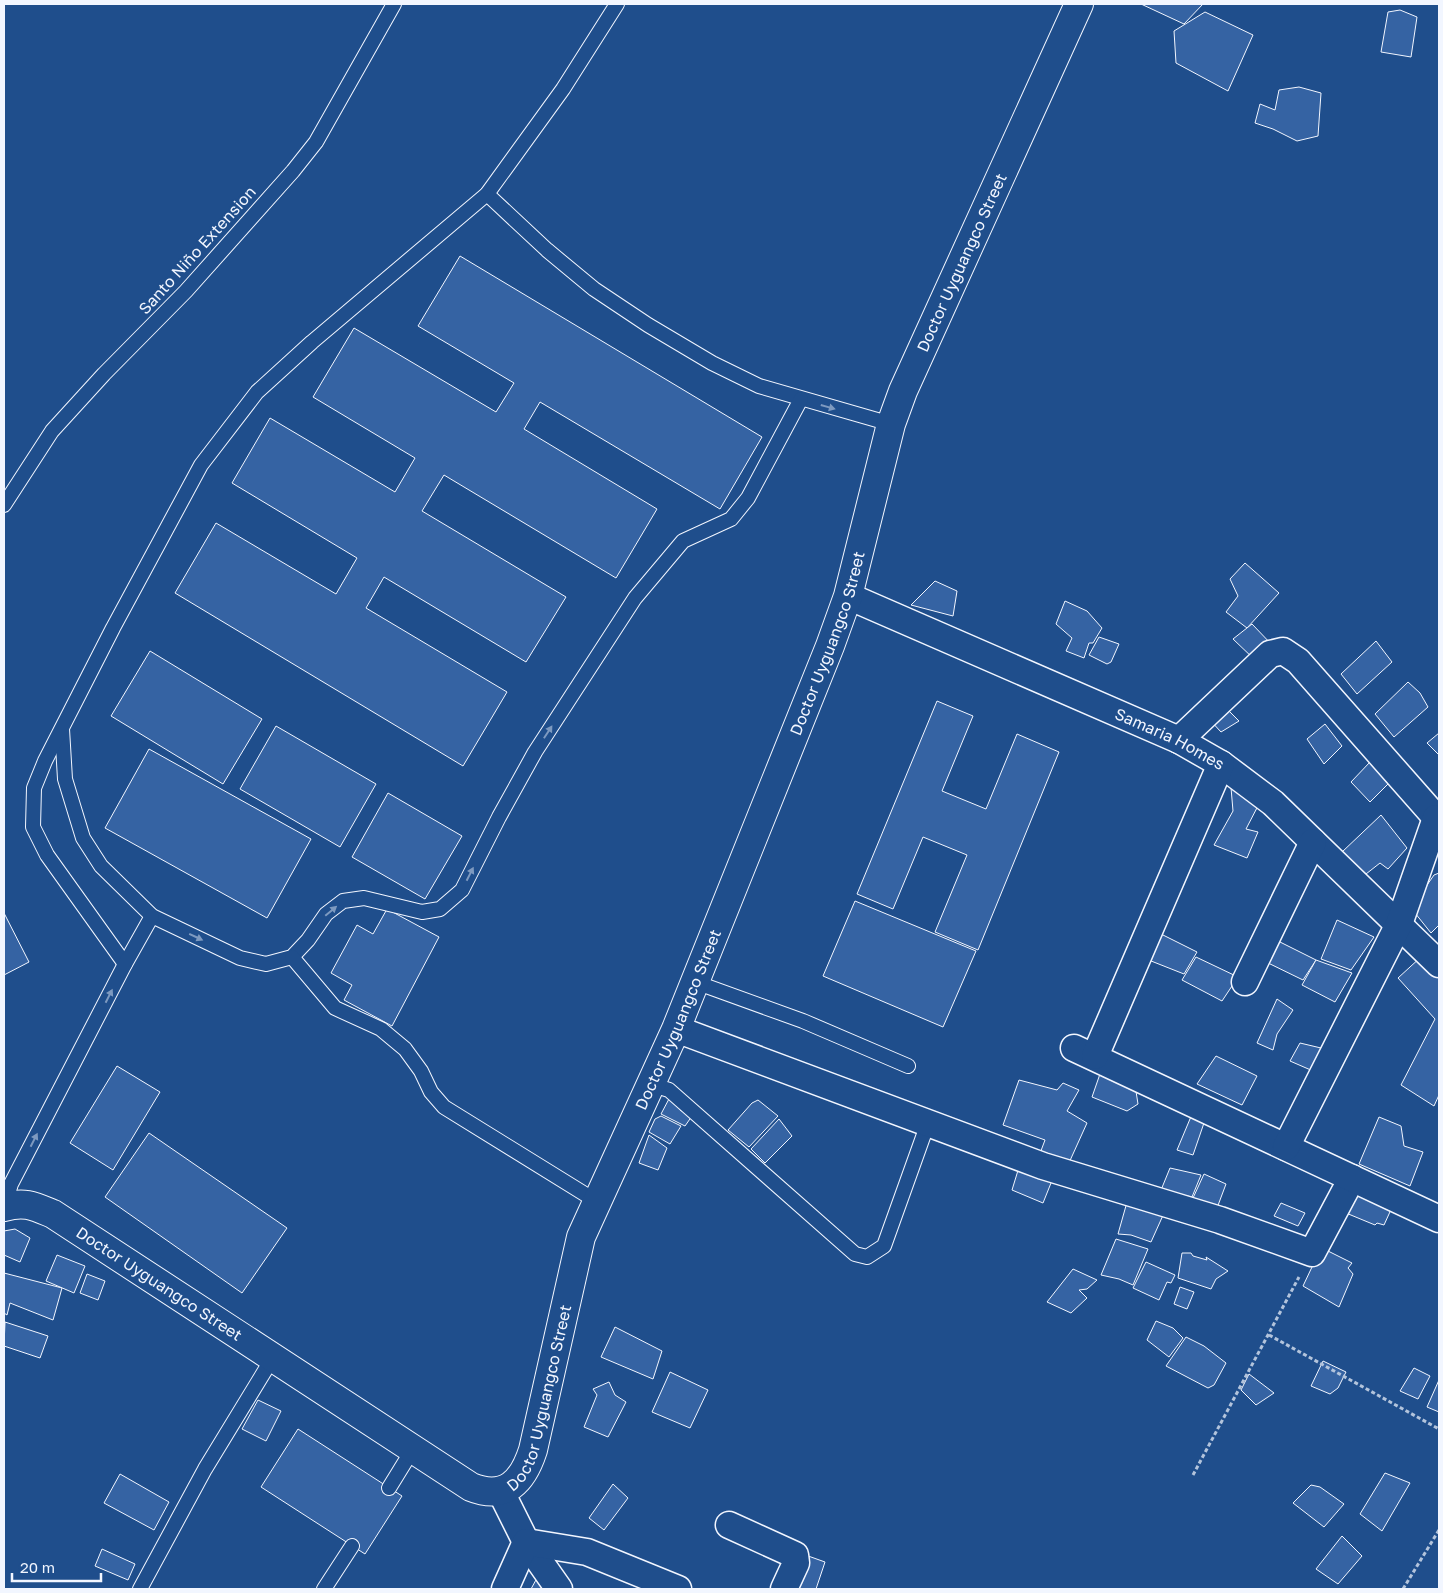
<svg xmlns="http://www.w3.org/2000/svg" width="1443" height="1593" font-family="'Golos Text',sans-serif">
	<style>
		.building { fill: #3563a3; stroke: #f2f6ff }
		.lines { fill: none; stroke-linecap: round; stroke-linejoin: round }
		.service-casing { stroke: #f2f6ff; stroke-width: 16 }
		.minor-casing { stroke: #f2f6ff; stroke-width: 29 }
		.secondary-casing { stroke: #f2f6ff; stroke-width: 30 }
		.path { stroke: #b3c4dc; stroke-width: 3; stroke-dasharray: 4 2.5; stroke-linecap: butt }
		.service { stroke: #1f4e8c; stroke-width: 14 }
		.minor { stroke: #1f4e8c; stroke-width: 26 }
		.secondary { stroke: #1f4e8c; stroke-width: 28 }
		.oneway { fill: #7e9ac0 }
		.labels { text-anchor: middle; stroke-width: 4; stroke-linejoin: round; paint-order: stroke }
		.street-label { font-size: 16px; fill: #f2f6ff; stroke: #1f4e8c }
	</style>
	<rect width="100%" height="100%" fill="#1f4e8c"/>
	<!-- building -->
	<g class="building">
		<polygon points="1141,4 1203,4 1184,24"/>
		<polygon points="1400,10 1417,17 1411,57 1381,52 1388,12"/>
		<polygon points="1205,12 1253,35 1228,91 1176,63 1174,31"/>
		<polygon points="1299,87 1321,93 1318,136 1297,141 1273,129 1255,123 1260,104 1275,110 1279,90"/>
		<polygon points="460,256 762,437 720,509 540,402 524,429 657,509 616,578 444,475 422,511 566,597 526,662 384,577 366,608 507,692 463,766 175,593 216,523 336,594 357,558 232,483 270,418 395,492 415,458 313,397 354,328 496,412 514,383 418,326"/>
		<polygon points="1245,563 1279,593 1247,628 1226,612 1238,596 1230,579"/>
		<polygon points="935,581 957,591 953,616 911,605"/>
		<polygon points="1065,601 1087,611 1102,628 1093,643 1089,643 1084,658 1066,651 1072,638 1056,624"/>
		<polygon points="1252,624 1274,647 1255,660 1233,639"/>
		<polygon points="1099,637 1119,644 1111,662 1107,664 1089,655"/>
		<polygon points="1376,641 1392,662 1357,694 1341,674"/>
		<polygon points="150,651 262,719 223,784 111,716"/>
		<polygon points="1408,682 1420,693 1428,707 1394,737 1375,714"/>
		<polygon points="937,701 973,716 942,791 986,809 1017,734 1059,752 978,950 935,932 967,855 923,837 893,909 857,894"/>
		<polygon points="1222,704 1239,721 1221,732 1209,719"/>
		<polygon points="1325,724 1342,746 1324,764 1307,739"/>
		<polygon points="276,726 376,784 340,847 240,789"/>
		<polygon points="1439,733 1439,755 1427,743"/>
		<polygon points="149,749 311,839 267,918 105,828"/>
		<polygon points="1370,762 1388,784 1370,802 1351,782"/>
		<polygon points="1230,776 1260,802 1246,829 1258,832 1247,858 1214,845 1233,811"/>
		<polygon points="388,793 462,836 425,899 352,857"/>
		<polygon points="1381,815 1407,848 1388,869 1380,863 1366,874 1342,852"/>
		<polygon points="1439,873 1439,925 1431,933 1411,908 1434,875"/>
		<polygon points="855,901 976,951 943,1027 823,976"/>
		<polygon points="387,909 439,937 392,1026 344,1000 352,985 331,973 357,925 373,934"/>
		<polygon points="4,913 29,962 4,975"/>
		<polygon points="1337,920 1374,937 1351,970 1321,959"/>
		<polygon points="1151,929 1197,952 1184,974 1141,957"/>
		<polygon points="1272,938 1316,960 1303,980 1264,961"/>
		<polygon points="1422,956 1439,975 1439,1095 1434,1106 1401,1085 1435,1019 1398,978"/>
		<polygon points="1196,957 1238,977 1222,1001 1182,980"/>
		<polygon points="1316,960 1352,973 1335,1002 1302,985"/>
		<polygon points="1277,999 1293,1010 1277,1034 1273,1050 1257,1043"/>
		<polygon points="1300,1043 1321,1048 1313,1071 1290,1061"/>
		<polygon points="1216,1056 1257,1076 1242,1105 1197,1084"/>
		<polygon points="117,1066 160,1092 113,1170 70,1143"/>
		<polygon points="1101,1071 1135,1085 1138,1104 1127,1111 1092,1097"/>
		<polygon points="1019,1080 1057,1090 1063,1083 1079,1090 1067,1111 1087,1123 1068,1165 1039,1156 1045,1140 1003,1125"/>
		<polygon points="670,1097 682,1103 680,1110 692,1116 685,1126 661,1114"/>
		<polygon points="758,1100 778,1116 749,1147 728,1130 752,1103"/>
		<polygon points="1195,1107 1205,1120 1193,1155 1177,1150"/>
		<polygon points="661,1116 681,1126 670,1144 649,1132 655,1119"/>
		<polygon points="1379,1117 1401,1126 1404,1146 1423,1152 1410,1186 1359,1164"/>
		<polygon points="779,1119 792,1136 765,1163 751,1149"/>
		<polygon points="149,1133 287,1228 242,1293 105,1197"/>
		<polygon points="649,1135 667,1148 658,1170 639,1163"/>
		<polygon points="1023,1154 1057,1168 1043,1203 1012,1190"/>
		<polygon points="1170,1168 1201,1175 1192,1197 1161,1190"/>
		<polygon points="1204,1174 1226,1184 1217,1208 1193,1198"/>
		<polygon points="1358,1187 1394,1203 1384,1225 1377,1223 1375,1225 1346,1213"/>
		<polygon points="1129,1195 1169,1202 1151,1242 1131,1235 1118,1234"/>
		<polygon points="1281,1203 1305,1213 1298,1226 1274,1216"/>
		<polygon points="15,1229 30,1238 20,1262 4,1255 4,1231"/>
		<polygon points="1116,1239 1148,1249 1133,1285 1119,1279 1101,1275"/>
		<polygon points="1324,1249 1352,1263 1348,1268 1353,1274 1339,1307 1303,1286 1312,1267"/>
		<polygon points="1182,1253 1191,1253 1193,1256 1207,1260 1206,1257 1228,1271 1216,1279 1211,1289 1178,1278"/>
		<polygon points="57,1255 85,1266 74,1293 46,1281"/>
		<polygon points="1146,1262 1175,1275 1171,1283 1167,1282 1159,1300 1133,1288"/>
		<polygon points="1073,1269 1097,1280 1087,1289 1079,1290 1087,1298 1071,1313 1047,1302"/>
		<polygon points="4,1273 62,1288 53,1320 10,1303 7,1315 4,1313"/>
		<polygon points="87,1274 105,1281 98,1300 80,1293"/>
		<polygon points="1180,1287 1194,1292 1187,1309 1174,1304"/>
		<polygon points="1156,1321 1173,1328 1183,1338 1169,1357 1147,1340"/>
		<polygon points="5,1322 48,1336 40,1358 4,1346"/>
		<polygon points="615,1327 662,1351 653,1379 601,1357"/>
		<polygon points="1186,1337 1204,1346 1226,1363 1214,1385 1208,1388 1166,1366"/>
		<polygon points="1323,1361 1346,1372 1338,1388 1330,1394 1311,1386"/>
		<polygon points="1414,1368 1430,1376 1418,1399 1400,1391"/>
		<polygon points="670,1372 708,1390 690,1428 652,1412"/>
		<polygon points="1249,1374 1274,1393 1256,1405 1241,1390"/>
		<polygon points="1439,1380 1439,1412 1427,1407"/>
		<polygon points="609,1382 615,1395 626,1402 608,1437 584,1427 597,1395 593,1389"/>
		<polygon points="258,1400 281,1411 266,1441 242,1429"/>
		<polygon points="298,1429 402,1496 365,1554 261,1487"/>
		<polygon points="1385,1473 1410,1483 1382,1531 1360,1514"/>
		<polygon points="120,1474 169,1502 154,1530 104,1503"/>
		<polygon points="613,1484 628,1498 604,1530 589,1518"/>
		<polygon points="1311,1485 1320,1487 1344,1504 1324,1527 1293,1503"/>
		<polygon points="1342,1536 1362,1556 1338,1584 1316,1569"/>
		<polygon points="102,1549 135,1564 128,1580 95,1566"/>
		<polygon points="797,1552 825,1562 816,1589 799,1589 784,1583"/>
		<polygon points="537,1578 547,1589 531,1589"/>
	</g>
	<g class="lines">
		<!-- service casing -->
		<g class="service-casing">
			<g id="service">
				<polyline points="487,194 547,250 594,289 648,325 712,363 759,386 891,424"/>
				<polyline points="4,505 52,431 104,374 186,291 293,171 316,142 394,4"/>
				<polyline points="62,729 65,779 83,838 101,866 152,916 240,958 266,964 292,957 308,940 326,914 343,901 364,898 422,912 440,909 462,890 499,817 535,752 635,598 683,541 731,519 748,498 801,399"/>
				<polyline points="292,957 335,1008 381,1029 405,1049 421,1071 431,1092 444,1107 596,1201"/>
				<polyline points="125,964 47,855 33,827 34,788 45,761 113,628 201,465 257,392 312,342 487,194 563,89 617,4"/>
				<polyline points="695,982 803,1021 908,1066"/>
				<polyline points="650,1084 669,1090 855,1254 867,1257 884,1246 928,1123"/>
				<polyline points="4,1207 11,1184 125,964 152,916"/>
				<polyline points="389,1488 413,1449"/>
				<polyline points="140,1589 205,1469 272,1359"/>
				<polyline points="324,1589 352,1546"/>
			</g>
		</g>
		<!-- minor casing -->
		<g class="minor-casing">
			<g id="minor">
				<path id="s1" d="M848,596L1179,740L1221,764L1273,803L1439,964"/>
				<polyline points="1179,740 1270,654 1283,651 1298,661 1439,821"/>
				<polyline points="1245,982 1313,842"/>
				<polyline points="676,1029 1043,1166 1220,1220 1312,1253 1352,1178"/>
				<polyline points="1074,1048 1439,1219"/>
				<polyline points="1095,1056 1221,764"/>
				<polyline points="1286,1147 1399,924 1436,818"/>
				<polyline points="501,1492 526,1542 559,1589"/>
				<polyline points="729,1525 795,1555 796,1563 784,1589"/>
				<polyline points="505,1589 526,1542 587,1552 678,1589"/>
			</g>
		</g>
		<!-- secondary casing -->
		<g class="secondary-casing">
			<g id="secondary">
				<path id="s2" d="M4,1207C25,1201 34,1206 53,1214L471,1487C506,1501 523,1481 533,1450L581,1237L676,1029L830,646L848,596L891,424L903,391L1079,4"/>
			</g>
		</g>
		<!-- path -->
		<g class="path">
			<polyline points="1269,1335 1439,1429"/>
			<polyline points="1193,1475 1299,1277"/>
			<polyline points="1403,1589 1439,1530"/>
		</g>
		<!-- service -->
		<use href="#service" class="service"/>
		<!-- minor -->
		<use href="#minor" class="minor"/>
		<!-- secondary -->
		<use href="#secondary" class="secondary"/>
	</g>
	<!-- one-way arrows -->
	<defs><path id="oneway-solid" d="M-6-.8H1V-3.2L6.5 0L1 3.2V.8H-6Z" transform="scale(1.25)"/></defs>
	<g class="oneway">
		<use href="#oneway-solid" transform="translate(828 407) rotate(16)"/>
		<use href="#oneway-solid" transform="translate(548 732) rotate(-57)"/>
		<use href="#oneway-solid" transform="translate(470 874) rotate(-63)"/>
		<use href="#oneway-solid" transform="translate(331 911) rotate(-40)"/>
		<use href="#oneway-solid" transform="translate(196 937) rotate(25)"/>
		<use href="#oneway-solid" transform="translate(109 996) rotate(-63)"/>
		<use href="#oneway-solid" transform="translate(34 1140) rotate(-63)"/>
	</g>
	<g class="labels">
		<!-- street labels -->
		<g class="street-label">
			<text transform="translate(197 250) rotate(-48)" y="6">Santo Niño Extension</text>
			<text dy="6" stroke="none"><textPath href="#s2" startOffset="1901">Doctor Uyguangco Street</textPath></text>
			<text dy="6" stroke="none"><textPath href="#s2" startOffset="1496">Doctor Uyguangco Street</textPath></text>
			<text dy="6" stroke="none"><textPath href="#s1" startOffset="352">Samaria Homes</textPath></text>
			<text dy="6" stroke="none"><textPath href="#s2" startOffset="1091">Doctor Uyguangco Street</textPath></text>
			<text dy="6" stroke="none"><textPath href="#s2" startOffset="178">Doctor Uyguangco Street</textPath></text>
			<text dy="6" stroke="none"><textPath href="#s2" startOffset="686">Doctor Uyguangco Street</textPath></text>
		</g>
	</g>
	<!-- border -->
	<rect width="1443" height="1593" fill="none" stroke="#f2f6ff" stroke-width="10"/>
	<!-- scale -->
	<path d="M12 1573v8h89v-8" fill="none" stroke="#f2f6ff" stroke-width="2.5"/>
	<text x="20" y="1573" font-size="15" fill="#f2f6ff" stroke="#1f4e8c" stroke-width="4" paint-order="stroke">20 m</text>
</svg>
